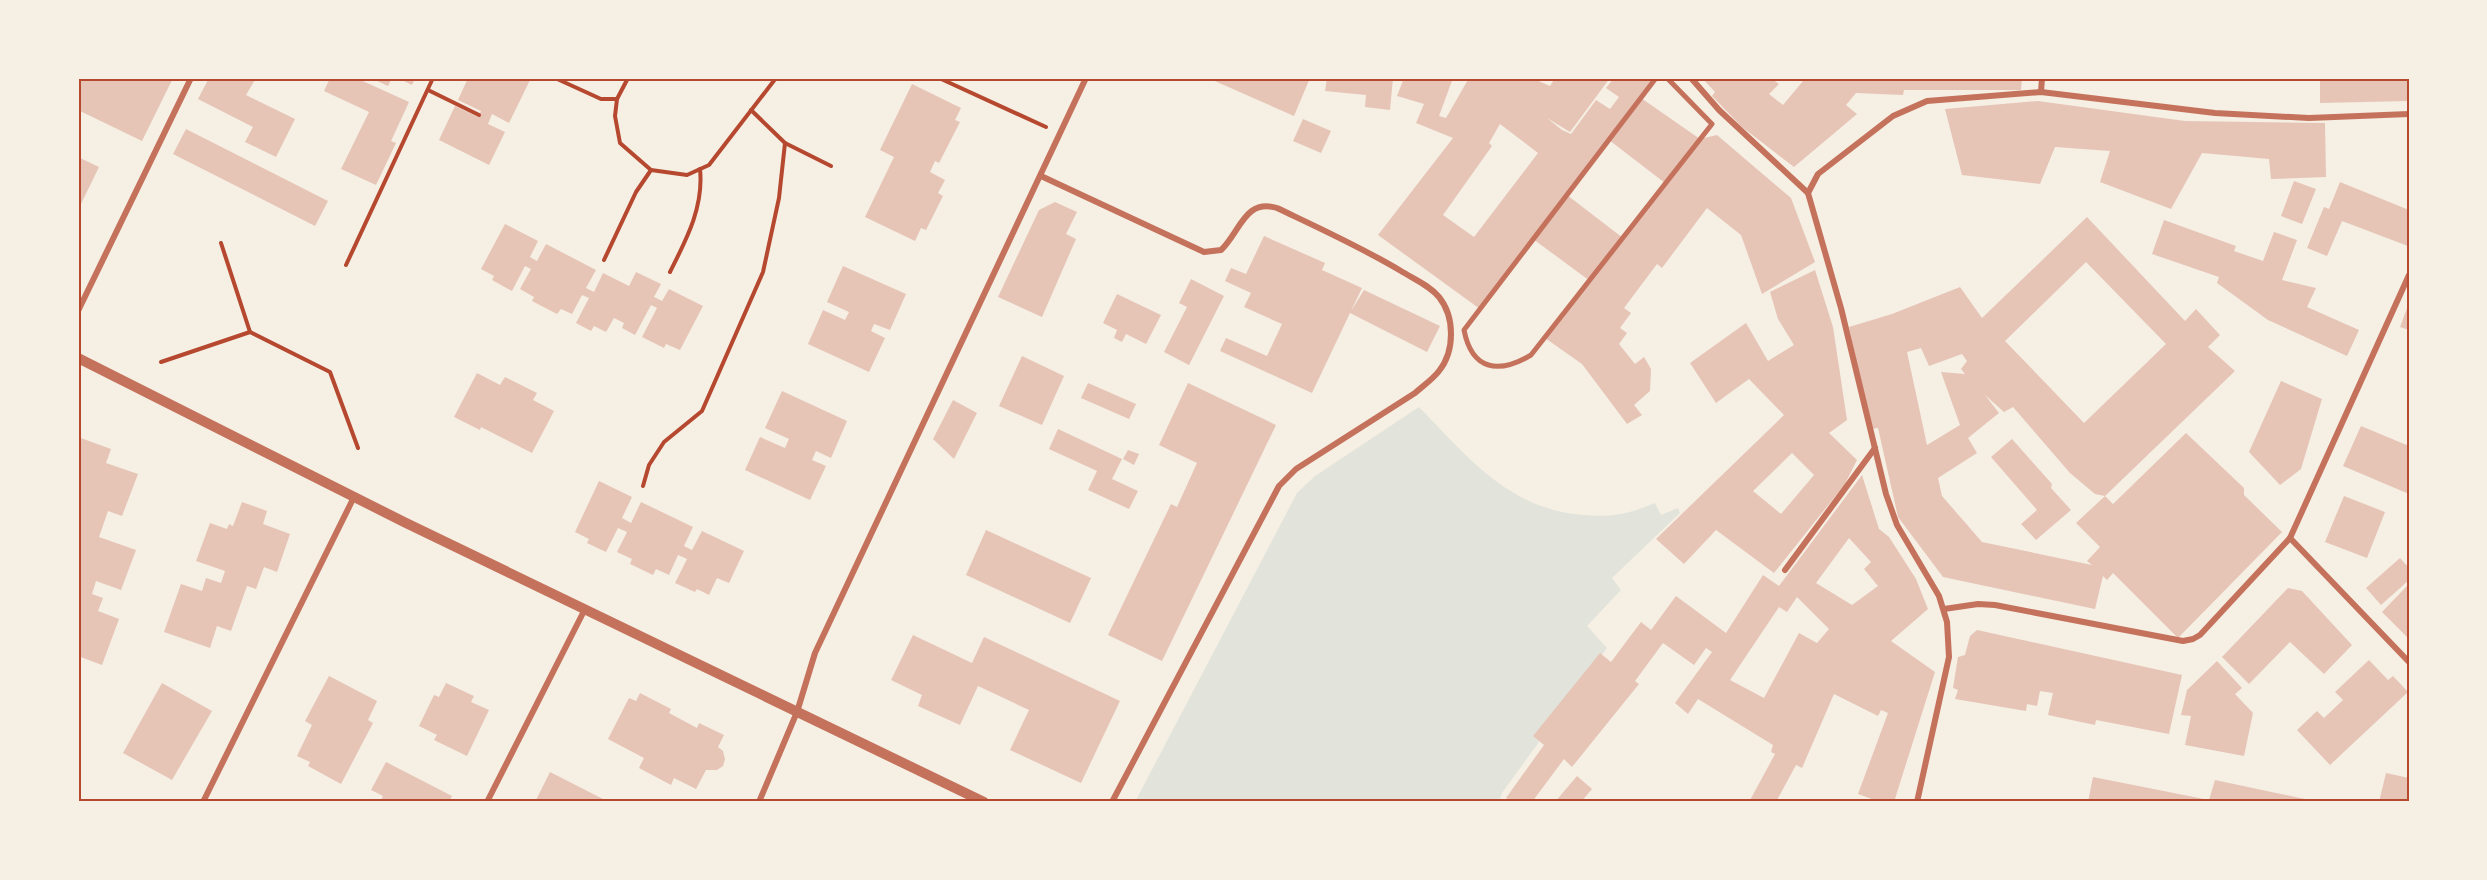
<svg xmlns="http://www.w3.org/2000/svg" width="2487" height="880" font-family="Spectral,serif">
	<style>
		.green { fill: #e2e4dc }
		.building { fill: #e6c5b7; fill-rule: evenodd }
		.lines { fill: none; stroke-linecap: round; stroke-linejoin: round }
		.path { stroke: #b5482f; stroke-width: 4 }
		.pedestrian { stroke: #c5725c; stroke-width: 5 }
		.minor { stroke: #c5725c; stroke-width: 6 }
		.tertiary { stroke: #c5725c; stroke-width: 10 }
		.neatline { fill: none; stroke: #b5482f; stroke-width: 2 }
	</style>
	<rect width="100%" height="100%" fill="#f6efe4"/>
	<!-- green -->
	<path class="green" d="M1419,407C1465,454 1505,505 1574,514C1607,518 1624,516 1655,503L1661,515L1678,508L1680,513L1612,578L1621,590L1587,626L1607,648L1502,793L1499,802H1135L1297,493L1315,476Z"/>
	<!-- building -->
	<g class="building">
		<polygon points="78,78 173,78 142,141 78,110"/>
		<polygon points="209,78 256,78 246,95 295,119 276,157 245,142 253,127 198,99"/>
		<polygon points="330,78 356,78 409,102 391,141 396,143 376,185 341,169 369,112 324,91"/>
		<polygon points="371,78 392,78 388,86"/>
		<polygon points="398,78 415,78 412,85"/>
		<polygon points="468,78 531,78 509,123 492,114 488,124 505,132 489,165 439,140 455,106 478,117 481,111 458,100"/>
		<polygon points="1208,78 1310,78 1294,116"/>
		<polygon points="1327,78 1393,78 1390,110 1365,107 1366,95 1325,91"/>
		<path d="M1404,78H1453L1439,116L1446,118L1469,78H1532L1550,86L1555,78H1610L1570,132L1547,118L1562,130L1571,134L1596,100L1610,109L1619,97L1606,88L1614,78H1656L1641,98L1700,139L1717,135L1791,198L1815,262L1762,294L1741,235L1707,208L1662,268L1657,264L1624,308L1631,313L1620,328L1627,333L1619,344L1635,364L1644,357L1651,369L1650,391L1634,405L1642,415L1627,424L1582,364L1545,338L1590,281L1533,239L1480,309L1378,235L1453,138L1416,123L1424,104L1397,96ZM1500,124L1538,153L1474,237L1443,215L1492,146L1489,143ZM1609,140L1665,183L1623,238L1567,195Z"/>
		<polygon points="1702,78 1771,78 1779,84 1769,94 1783,105 1803,81 1799,78 2022,78 2021,90 1904,90 1903,95 1856,93 1846,105 1857,114 1794,167 1742,127 1712,96 1715,92"/>
		<polygon points="2320,78 2409,78 2409,101 2320,103"/>
		<polygon points="912,84 961,108 955,120 960,122 939,163 935,161 930,172 945,180 938,193 943,196 926,230 921,228 915,241 865,217 894,157 880,150"/>
		<polygon points="2038,101 2185,121 2325,123 2326,177 2271,179 2269,159 2202,153 2171,209 2100,182 2110,151 2055,147 2040,184 1962,175 1945,109"/>
		<polygon points="1303,119 1331,131 1321,153 1293,141"/>
		<polygon points="186,129 328,201 315,226 173,154"/>
		<polygon points="78,157 99,167 78,210"/>
		<polygon points="2294,181 2316,189 2302,224 2281,216"/>
		<polygon points="2340,182 2409,210 2408,246 2342,221 2327,256 2307,248 2324,207 2329,209"/>
		<polygon points="1055,202 1077,212 1066,234 1076,239 1042,317 998,297 1039,210"/>
		<path d="M2087,217L2185,321L2196,309L2220,335L2208,347L2235,371L2105,496L2095,494L2070,473L2013,407L2004,412L1985,395L1999,413L1968,438L1977,453L1938,478L1942,496L1982,542L2092,565L2087,561L2100,547L2076,523L2105,496L2113,504L2186,433L2244,488V495L2282,532L2178,638L2113,573L2107,580L2103,576L2095,609L1943,577L1898,517L1878,428L1871,429L1849,327L1892,314L1960,287L1982,318ZM2086,262L2166,344L2084,423L2005,341ZM1921,348L1929,366L1962,354L1967,361L1961,369L1965,374L1941,372L1960,425L1927,445L1907,352Z"/>
		<polygon points="2164,220 2236,246 2234,251 2263,261 2274,232 2297,240 2282,280 2316,288 2307,307 2359,330 2347,356 2268,320 2217,283 2219,277 2152,254"/>
		<polygon points="505,224 538,241 530,257 537,261 546,244 596,270 586,288 594,292 603,273 629,286 636,272 661,284 654,297 662,301 669,289 703,306 680,350 666,344 664,348 642,337 657,308 651,305 635,335 622,328 624,323 614,318 606,332 594,326 591,331 576,323 589,298 582,295 572,314 561,309 557,314 532,301 534,297 520,289 531,269 525,266 512,291 492,280 494,276 481,269"/>
		<polygon points="1264,236 1325,263 1322,270 1362,288 1351,311 1364,290 1440,326 1427,352 1350,313 1312,393 1220,351 1226,338 1267,356 1282,324 1244,307 1251,293 1225,281 1231,268 1246,274"/>
		<polygon points="843,266 906,294 890,330 874,324 871,331 885,338 869,372 808,344 823,310 845,320 849,312 827,302"/>
		<path d="M1815,270L1833,327L1847,420L1829,433L1857,460L1845,484L1774,573L1716,530L1684,564L1656,539L1784,415L1749,379L1716,403L1690,363L1746,323L1768,361L1794,345L1778,319L1770,292ZM1792,453L1814,475L1781,514L1753,491Z"/>
		<polygon points="1191,279 1224,296 1189,365 1164,352 1187,307 1179,303"/>
		<polygon points="1117,294 1161,315 1146,344 1126,334 1122,342 1114,338 1117,330 1103,323"/>
		<polygon points="2409,303 2409,330 2400,327"/>
		<polygon points="1022,356 1064,376 1042,425 999,406"/>
		<polygon points="477,373 500,385 505,377 537,393 533,400 554,411 532,453 481,427 480,430 454,417"/>
		<polygon points="2281,381 2322,399 2301,469 2280,485 2249,452"/>
		<polygon points="1088,383 1136,404 1129,419 1081,398"/>
		<polygon points="1188,383 1276,425 1162,661 1108,635 1171,504 1177,507 1197,463 1159,445"/>
		<polygon points="782,391 847,421 831,458 816,451 812,460 826,466 810,500 745,470 760,437 785,448 789,439 765,428"/>
		<polygon points="953,400 977,413 954,459 933,439"/>
		<polygon points="2361,426 2409,446 2409,494 2343,466"/>
		<polygon points="1058,429 1122,459 1112,479 1138,491 1129,509 1088,490 1097,471 1049,449"/>
		<polygon points="78,437 111,449 106,463 138,474 122,516 108,511 99,537 136,550 121,590 96,581 92,594 103,598 98,611 119,619 102,665 78,656"/>
		<polygon points="2012,439 2052,484 2051,488 2071,510 2036,540 2021,524 2037,510 1991,457"/>
		<polygon points="1128,450 1139,454 1134,465 1123,459"/>
		<path d="M1862,475L1879,529L1889,537L1916,579L1928,609L1891,641L1935,672L1894,802H1880L1858,794L1888,713L1881,710L1878,716L1834,694L1802,768L1796,765L1776,802H1749L1775,754L1771,752L1773,745L1698,699L1688,714L1675,703L1712,652L1706,648L1694,665L1663,643L1635,681L1639,684L1572,767L1564,759L1532,802H1511L1506,798L1544,745L1533,736L1600,653L1611,662L1641,622L1651,630L1676,596L1726,633L1763,575L1779,586ZM1849,538L1871,562L1864,569L1878,586L1852,605L1816,583ZM1797,597L1829,629L1817,643L1799,633L1764,698L1730,680L1779,607L1787,612Z"/>
		<polygon points="599,481 632,497 622,518 631,523 641,502 693,527 684,546 692,550 702,531 744,551 729,583 717,578 709,595 697,589 695,592 675,583 687,559 678,555 669,575 656,569 653,575 630,564 632,559 617,552 627,532 618,528 606,552 587,543 589,539 575,532"/>
		<polygon points="2344,496 2385,512 2367,558 2325,542"/>
		<polygon points="242,502 267,511 263,524 290,534 277,572 264,567 256,589 247,586 231,631 217,626 210,648 164,632 181,584 202,591 206,578 221,583 225,571 196,561 210,523 227,529 229,524 233,526"/>
		<polygon points="986,530 1091,578 1070,623 966,575"/>
		<polygon points="2400,558 2409,568 2409,580 2381,605 2366,588"/>
		<polygon points="2407,586 2409,588 2409,639 2382,612"/>
		<polygon points="2288,588 2302,591 2352,645 2324,674 2290,642 2249,684 2222,657"/>
		<polygon points="1977,630 2182,675 2169,734 2096,720 2095,725 2048,715 2053,693 2040,691 2037,706 2027,704 2026,711 1955,699 1958,690 1953,688 1958,657 1965,655 1970,636"/>
		<polygon points="913,635 972,663 984,637 1120,701 1081,783 1010,750 1029,710 978,686 960,725 918,706 922,695 891,680"/>
		<polygon points="2369,660 2388,680 2393,676 2408,692 2330,765 2297,730 2317,711 2324,718 2343,700 2335,692"/>
		<polygon points="2217,661 2242,688 2235,694 2253,713 2244,756 2185,745 2191,716 2181,715 2187,690"/>
		<polygon points="329,676 377,701 368,720 373,723 341,784 308,766 310,762 297,756 312,725 305,721"/>
		<polygon points="162,683 212,711 172,780 123,753"/>
		<polygon points="446,683 474,696 471,702 489,710 467,756 434,740 437,735 419,726 434,695 439,697"/>
		<polygon points="640,693 671,709 669,713 697,728 699,723 724,735 718,747 723,751 725,759 723,766 717,770 706,770 696,789 674,778 671,785 639,768 644,758 608,739 629,698 636,701"/>
		<polygon points="386,762 452,796 449,802 380,802 383,796 371,790"/>
		<polygon points="550,772 605,800 604,802 535,802"/>
		<polygon points="2386,773 2409,778 2409,802 2379,802"/>
		<polygon points="1577,776 1592,789 1581,802 1555,802"/>
		<polygon points="2093,777 2209,800 2215,780 2319,802 2088,802"/>
	</g>
	<g class="lines">
		<!-- path -->
		<g class="path">
			<polyline points="555,78 601,99 617,99"/>
			<polyline points="628,78 617,99 615,116 620,143 651,170 687,175 709,165 776,78"/>
			<polyline points="939,78 1046,127"/>
			<polyline points="428,90 479,115"/>
			<polyline points="751,110 785,143 831,166"/>
			<polyline points="221,243 250,332 330,372 358,448"/>
			<polyline points="604,260 636,192 651,170"/>
			<polyline points="346,265 433,78"/>
			<path d="M670,272C686,240 704,207 700,169"/>
			<polyline points="161,362 250,332"/>
			<polyline points="643,486 649,465 664,442 702,411 763,272 779,198 785,143"/>
		</g>
		<!-- pedestrian -->
		<path class="pedestrian" d="M1656,78L1464,330C1472,371 1499,374 1531,355L1712,124L1667,78"/>
		<!-- minor -->
		<g class="minor">
			<polyline points="1691,78 1719,110 1808,193"/>
			<polyline points="2041,92 2042,78"/>
			<path d="M1041,176L1204,252L1221,250C1240,232 1245,198 1277,208C1319,228 1361,247 1401,271C1414,279 1429,285 1439,297C1455,317 1455,351 1439,371C1433,379 1423,386 1415,393L1296,469L1279,486L1112,802"/>
			<polyline points="78,311 191,78"/>
			<polyline points="2290,538 2409,662"/>
			<polyline points="1785,570 1875,448"/>
			<polyline points="1944,609 1978,604 1995,605 2183,641 2193,639 2200,635 2290,538 2409,275"/>
			<polyline points="203,802 354,497"/>
			<polyline points="487,802 585,609"/>
			<polyline points="759,802 797,712 815,653 1086,78"/>
			<polyline points="1917,802 1949,657 1947,622 1939,596 1897,525 1886,494 1841,308 1808,193 1818,174 1893,116 1927,101 2041,92 2215,113 2309,118 2409,114"/>
		</g>
		<!-- tertiary -->
		<polyline class="tertiary" points="78,358 404,522 984,802"/>
	</g>
	<!-- border -->
	<rect width="2487" height="880" fill="none" stroke="#f6efe4" stroke-width="159"/>
	<rect x="80" y="80" width="2328" height="720" class="neatline"/>
</svg>
